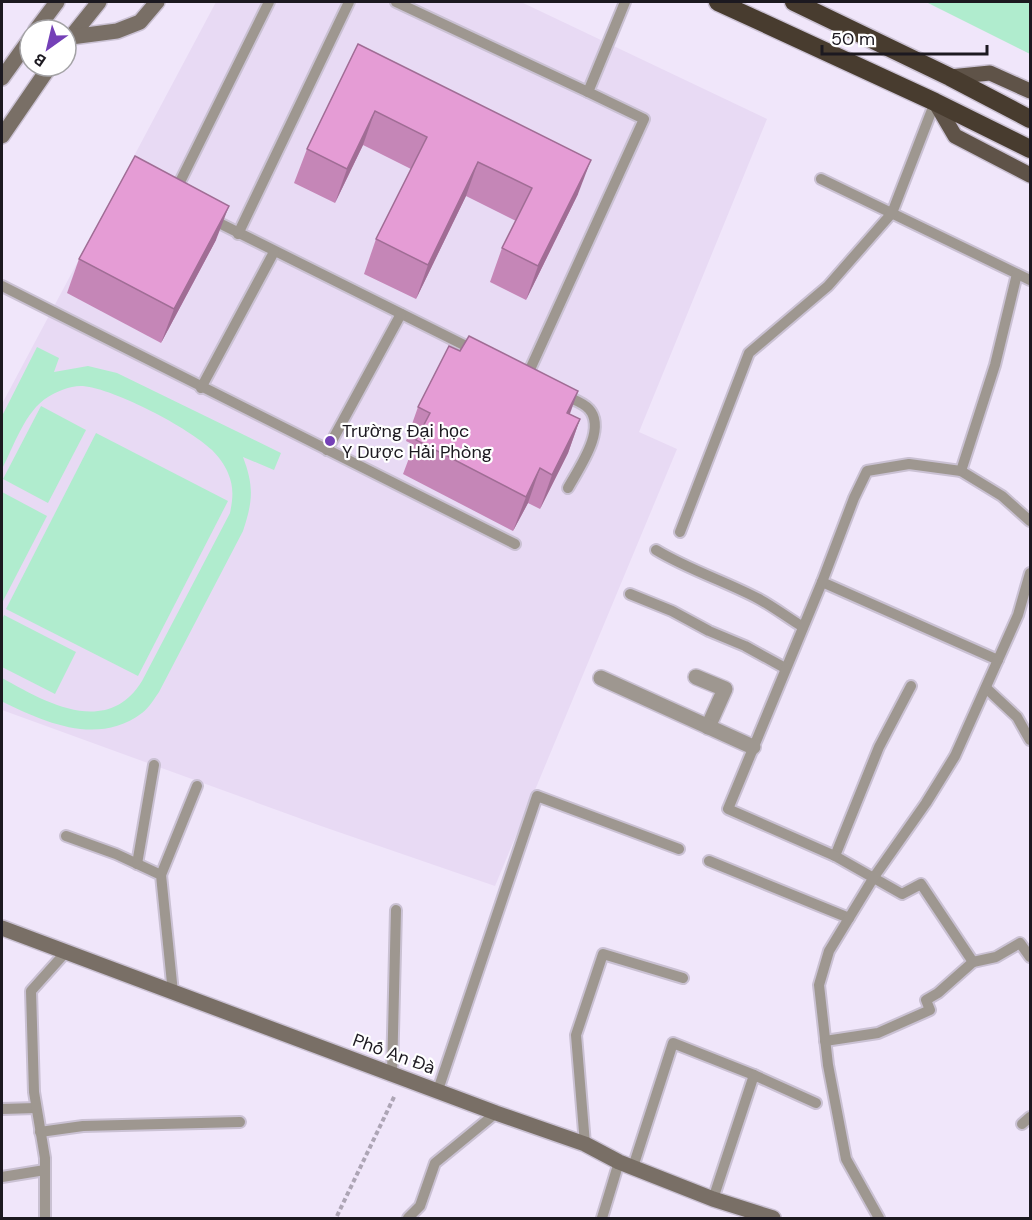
<svg xmlns="http://www.w3.org/2000/svg" width="1032" height="1220" font-family="'DM Sans',sans-serif">
	<style>
		.built { fill: #e8daf4 }
		.green { fill: #b0ecce }
		.lines { fill: none; stroke-linecap: round; stroke-linejoin: round }
		.lane-casing { stroke: #cac1d3; stroke-width: 14 }
		.street-casing { stroke: #cac1d3; stroke-width: 18 }
		.secondary-casing { stroke: #cac1d3; stroke-width: 18 }
		.primary-casing { stroke: #cac1d3; stroke-width: 18 }
		.highway-casing { stroke: #cac1d3; stroke-width: 21 }
		.path { stroke: #ada5b5; stroke-width: 4; stroke-dasharray: 4.5 3; stroke-linecap: butt }
		.lane { stroke: #9e9790; stroke-width: 10 }
		.street { stroke: #9e9790; stroke-width: 15 }
		.secondary { stroke: #796f66; stroke-width: 15 }
		.primary { stroke: #5f5348; stroke-width: 15 }
		.highway { stroke: #483c2f; stroke-width: 18 }
		.wall { fill: #c586b7 }
		.shaded-wall { fill: #a06d95 }
		.building { fill: #e59cd5; stroke: #a06d95; stroke-width: 1.5 }
		.poi-dot { fill: #7440b7; stroke: #fff; stroke-width: 2 }
		.labels { text-anchor: middle; stroke-width: 4.5; stroke-linejoin: round; paint-order: stroke }
		.poi-label { font-size: 18px; fill: #1c1920; stroke: #fff; text-anchor: start }
		.street-label { font-size: 18px; fill: #1c1920; stroke: #fff }
	</style>
	<rect width="100%" height="100%" fill="#f0e6fa"/>
	<!-- built -->
	<polygon class="built" points="216,2 521,2 767,119 639,432 677,449 495,886 321,826 2,710 2,404"/>
	<!-- green -->
	<g class="green">
		<polygon points="926,2 1030,2 1030,54"/>
		<path d="M37,347L59,358L54,372L88,366L117,373L281,453L274,470L243,457C254,486 253,501 243,531L159,692C154,699 149,708 142,713C98,746 46,723 3,702L2,678C45,702 107,738 142,681L230,513C233,498 234,487 228,473C225,465 218,456 212,450C189,428 115,389 83,386C72,385 57,391 48,397C25,411 14,446 2,469V416Z"/>
		<polygon points="41,406 86,430 48,503 3,479"/>
		<polygon points="96,433 228,501 138,676 6,609"/>
		<polygon points="2,492 47,516 2,603"/>
		<polygon points="4,615 76,652 55,694 2,667 2,620"/>
	</g>
	<g class="lines">
		<!-- lane casing -->
		<g class="lane-casing">
			<g id="lane">
				<polyline points="396,2 588,92"/>
				<polyline points="821,179 1030,280"/>
				<polyline points="175,192 269,2"/>
				<polyline points="209,218 474,350"/>
				<polyline points="238,234 349,2"/>
				<polyline points="2,286 515,544"/>
				<polyline points="527,376 644,119 588,92 625,2"/>
				<polyline points="201,388 274,252"/>
				<path d="M564,395C571,399 583,402 589,409C607,429 579,468 568,488"/>
				<polyline points="327,450 401,314"/>
				<polyline points="961,471 1002,496 1030,521"/>
				<polyline points="680,532 749,353 828,286 892,213 935,102"/>
				<path d="M656,550C689,570 725,581 759,599C774,607 788,618 803,627"/>
				<polyline points="822,582 998,660"/>
				<polyline points="630,594 672,611 709,631 745,646 785,668"/>
				<polyline points="911,686 879,747 835,856 902,894 921,884 973,962"/>
				<polyline points="986,688 1017,717 1030,740"/>
				<polyline points="66,836 116,854 161,875 173,993"/>
				<polyline points="835,856 728,809 822,582 854,498 867,471 909,464 961,471 995,365 1017,274"/>
				<polyline points="709,861 849,918"/>
				<polyline points="137,864 154,765"/>
				<polyline points="161,875 197,786"/>
				<polyline points="825,1041 878,1033 930,1010 926,1000 938,993 973,962 996,957 1020,943 1030,957"/>
				<polyline points="392,1074 396,910"/>
				<polyline points="438,1090 537,796 679,849"/>
				<polyline points="2,1109 36,1108"/>
				<polyline points="1022,1124 1030,1117"/>
				<polyline points="40,1132 83,1126 240,1122"/>
				<polyline points="585,1144 576,1035 603,954 683,978"/>
				<polyline points="633,1167 673,1043 754,1075 816,1103"/>
				<polyline points="2,1177 45,1170"/>
				<polyline points="713,1199 754,1075"/>
				<polyline points="45,1218 45,1158 34,1092 31,991 65,953"/>
				<polyline points="408,1218 420,1206 435,1163 496,1113"/>
				<polyline points="602,1218 619,1162"/>
				<polyline points="879,1218 846,1159 828,1065 819,985 829,951 874,877 926,803 955,756 1018,615 1030,573"/>
			</g>
		</g>
		<!-- street casing -->
		<g class="street-casing">
			<g id="street">
				<polyline points="696,677 725,689 708,727"/>
				<polyline points="601,678 753,747"/>
			</g>
		</g>
		<!-- secondary casing -->
		<g class="secondary-casing">
			<g id="secondary">
				<polyline points="36,30 57,2"/>
				<polyline points="71,37 99,2"/>
				<polyline points="66,44 71,37 117,31 140,22 157,2"/>
				<polyline points="2,78 30,39"/>
				<polyline points="2,136 50,66"/>
				<polyline points="2,928 496,1113 585,1144 619,1162 713,1199 773,1218"/>
			</g>
		</g>
		<!-- primary casing -->
		<g class="primary-casing">
			<g id="primary">
				<polyline points="950,77 990,73 1030,91"/>
				<polyline points="935,102 955,136 1030,175"/>
			</g>
		</g>
		<!-- highway casing -->
		<g class="highway-casing">
			<g id="highway">
				<polyline points="718,2 935,102 1030,149"/>
				<polyline points="794,2 950,77 1030,119"/>
			</g>
		</g>
		<!-- path -->
		<polyline class="path" points="337,1216 395,1095"/>
		<!-- lane -->
		<use href="#lane" class="lane"/>
		<!-- street -->
		<use href="#street" class="street"/>
		<!-- secondary -->
		<use href="#secondary" class="secondary"/>
		<!-- primary -->
		<use href="#primary" class="primary"/>
		<!-- highway -->
		<use href="#highway" class="highway"/>
	</g>
	<!-- wall -->
	<g class="wall">
		<polygon points="358,44 578,194 526,300 490,282 502,248 516,221 466,196 416,299 364,274 376,239 411,169 363,145 335,203 294,183 307,149"/>
		<polygon points="216,240 161,343 67,293 79,259"/>
		<polygon points="418,407 570,414 580,419 568,453 540,509 528,503 513,531 403,474 414,445 406,441"/>
	</g>
	<!-- shaded-wall -->
	<g class="shaded-wall">
		<polygon points="375,111 363,145 335,203 347,169"/>
		<polygon points="591,160 578,194 526,300 538,266"/>
		<polygon points="478,162 466,196 416,299 428,265"/>
		<polygon points="229,206 216,240 161,343 174,309"/>
		<polygon points="578,391 566,425 567,413"/>
		<polygon points="580,419 568,453 540,509 552,475"/>
		<polygon points="540,468 528,503 513,531 526,497"/>
	</g>
	<!-- building -->
	<g class="building">
		<polygon points="358,44 591,160 538,266 502,248 532,188 478,162 428,265 376,239 427,137 375,111 347,169 307,149"/>
		<polygon points="135,156 229,206 174,309 79,259"/>
		<polygon points="469,336 578,391 567,413 580,419 552,475 540,468 526,497 416,440 430,413 418,407 449,346 460,351"/>
	</g>
	<!-- markers -->
	<circle class="poi-dot" cx="330" cy="441" r="6"/>
	<g class="labels">
		<!-- poi labels -->
		<g class="poi-label">
			<text x="342" y="437">Trường Đại học<tspan x="342" dy="21">Y Dược Hải Phòng</tspan></text>
		</g>
		<!-- street labels -->
		<g class="street-label">
			<text transform="translate(394 1054) rotate(20)" y="6">Phố An Đà</text>
		</g>
	</g>
	<!-- border -->
	<rect width="1032" height="1220" fill="none" stroke="#1c1920" stroke-width="6"/>
	<!-- north arrow -->
	<g transform="translate(48 48) rotate(214)"><circle r="28" fill="#ffffff" stroke="#a4a3a6" stroke-width="1.5"/>
	<path d="M0-4.5L10 22L0 15L-10 22Z" fill="#7440b7"/>
	<text y="-9" font-size="16" font-weight="bold" text-anchor="middle" fill="#1c1920">B</text>
	</g>
	<!-- scale -->
	<path d="M822 45v9h165v-9" fill="none" stroke="#1c1920" stroke-width="3"/>
	<text x="831" y="45" font-size="18" fill="#1c1920" stroke="#ffffff" stroke-width="4.5" paint-order="stroke">50 m</text>
</svg>
